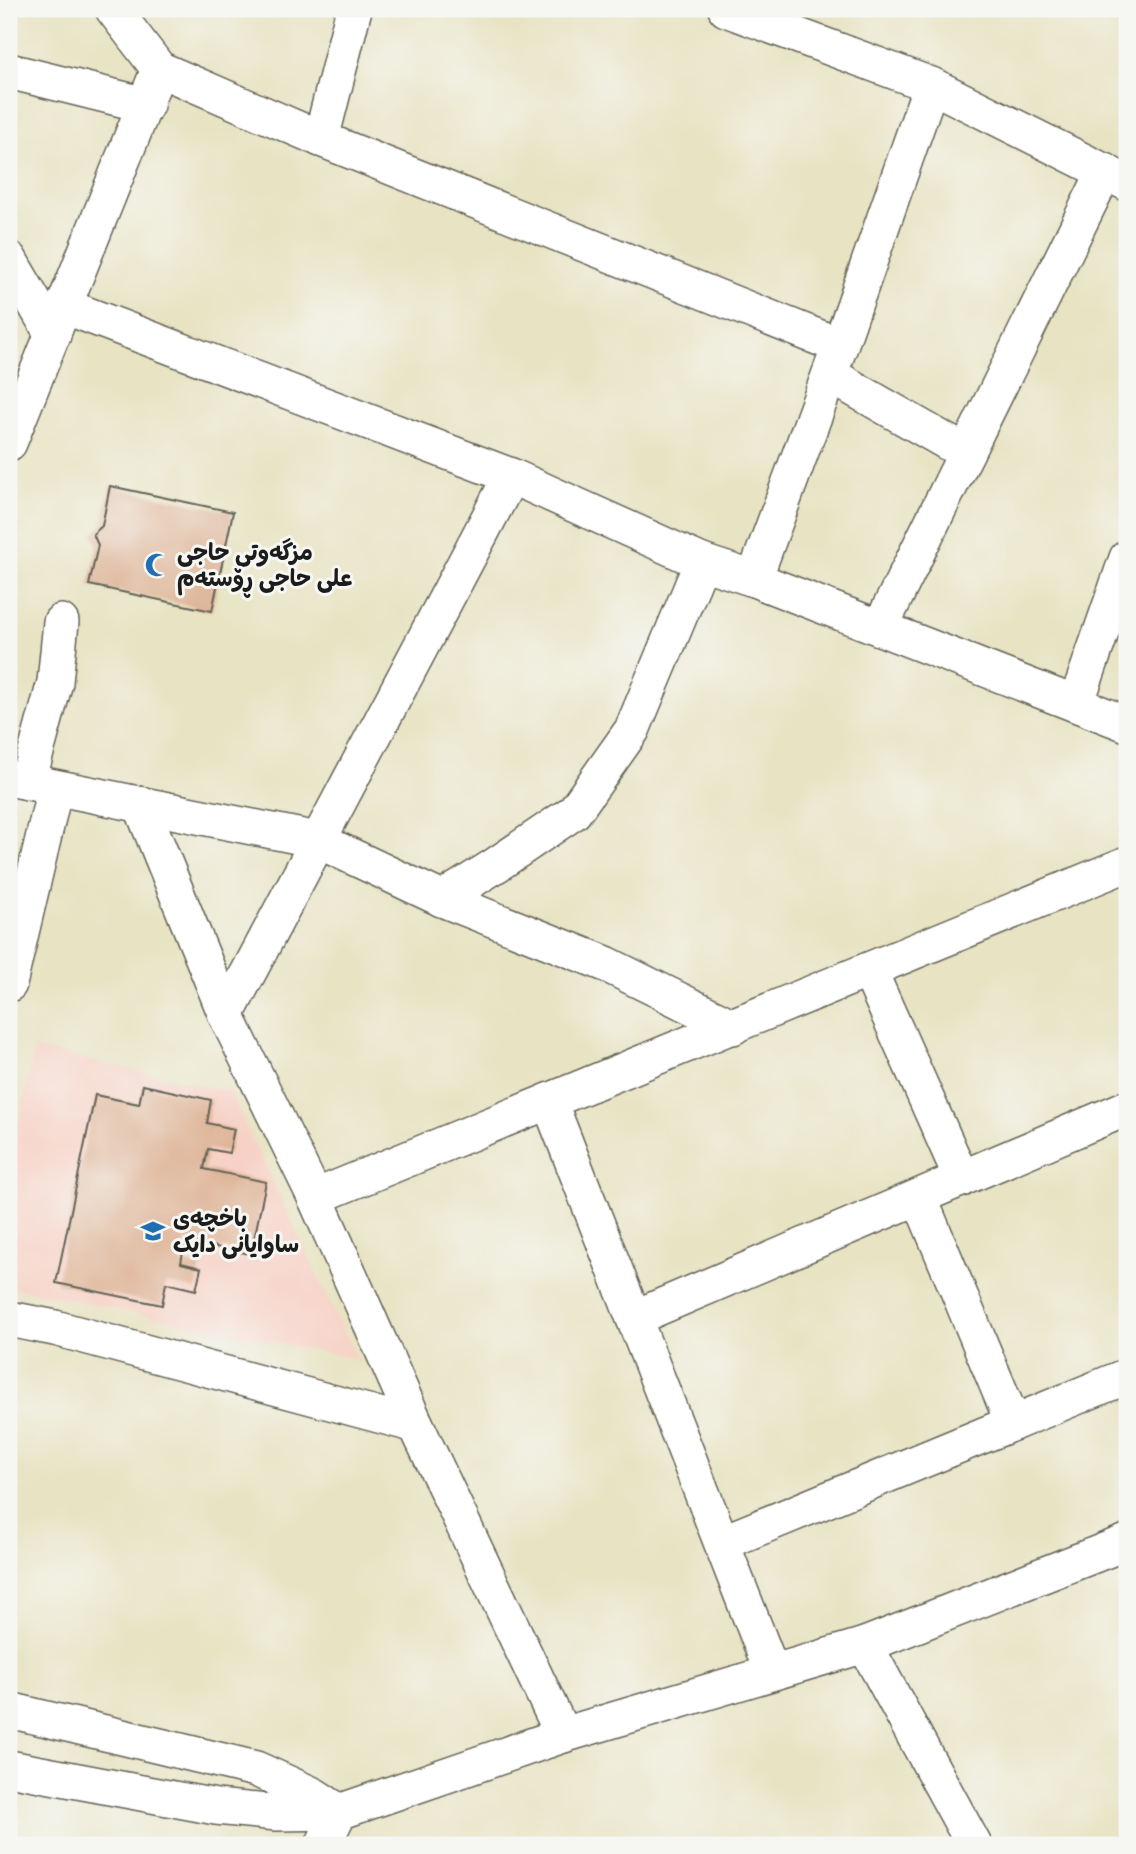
<svg xmlns="http://www.w3.org/2000/svg" width="1136" height="1854" font-family="'Gochi Hand','Playpen Sans Arabic',sans-serif">
	<style>
		.built { fill: #f7d1c6 }
		.building { fill: #dfb69a }
		.lines { fill: none; stroke-linecap: round; stroke-linejoin: round }
		.minor-casing { stroke: #636256; stroke-width: 38 }
		.minor { stroke: #fff; stroke-width: 35 }
		.labels { text-anchor: middle; stroke-width: 6; stroke-linejoin: round; paint-order: stroke }
		.poi-label { font-size: 23px; font-weight: bold; fill: #1c1c1c; stroke: #f6f6f2; text-anchor: start }
	</style>
	<rect width="100%" height="100%" fill="#f6f6f2"/>
	<filter id="ink" filterUnits="userSpaceOnUse"><feTurbulence type="fractalNoise" baseFrequency=".0143" numOctaves="2"/><feDisplacementMap in="SourceGraphic" scale="14" xChannelSelector="R" yChannelSelector="G"/><feConvolveMatrix kernelMatrix="1 2 1 2 8 2 1 2 1" color-interpolation-filters="sRGB"/></filter>
	<filter id="wash" filterUnits="userSpaceOnUse"><feTurbulence type="fractalNoise" baseFrequency=".00686" numOctaves="4" result="noise"/><feDisplacementMap in="SourceGraphic" scale="28" xChannelSelector="R" yChannelSelector="G"/><feGaussianBlur stdDeviation="1.57" result="paint"/><feColorMatrix in="noise" values="0 0 0 0 0 0 0 0 0 0 0 0 0 0 0 0 0 1.4 0 .05"/><feComposite in="paint" operator="in"/></filter>
	<g filter="url(#wash)">
		<rect width="100%" height="100%" fill="#e8e3c3"/>
		<!-- built -->
		<polygon class="built" points="34,1048 230,1092 357,1359 9,1287 9,1175"/>
		<g id="blocks">
			<!-- building -->
			<g class="building">
				<polygon points="110,486 233,512 212,611 89,585 98,545 93,534 102,526"/>
				<polygon points="143,1085 211,1100 207,1123 234,1129 229,1153 208,1149 204,1169 266,1182 251,1254 185,1241 181,1263 201,1268 196,1290 166,1283 162,1305 56,1283 95,1095 139,1104"/>
			</g>
		</g>
	</g>
	<g filter="url(#ink)">
		<use href="#blocks" fill-opacity="0" stroke="#636256" stroke-width="2"/>
		<g class="lines">
			<!-- minor casing -->
			<g class="minor-casing">
				<g id="minor">
					<polyline points="113,9 159,69 321,139 840,346"/>
					<polyline points="726,9 931,85 1127,183"/>
					<polyline points="9,71 146,105"/>
					<polyline points="321,139 354,9"/>
					<polyline points="9,259 53,335"/>
					<polyline points="64,306 511,476 702,562 754,579 1127,724"/>
					<polyline points="830,375 966,453"/>
					<polyline points="9,443 159,69"/>
					<polyline points="754,579 840,346 931,85"/>
					<polyline points="880,628 1105,171"/>
					<polyline points="1076,704 1127,558"/>
					<polyline points="9,778 317,840 442,899 606,964 733,1027"/>
					<polyline points="28,782 55,682 61,622"/>
					<polyline points="141,805 226,1015 315,1197 416,1425 563,1735"/>
					<polyline points="442,899 496,865 574,812 632,730 702,562"/>
					<polyline points="869,970 962,1179"/>
					<polyline points="9,984 55,788"/>
					<polyline points="226,1015 511,476"/>
					<polyline points="549,1101 772,1672"/>
					<polyline points="315,1197 1127,864"/>
					<polyline points="919,1197 1013,1423"/>
					<polyline points="634,1318 1127,1108"/>
					<polyline points="9,1319 55,1328 416,1425"/>
					<polyline points="722,1543 1127,1376"/>
					<polyline points="865,1645 974,1845"/>
					<polyline points="9,1710 256,1769 313,1795 339,1812"/>
					<polyline points="9,1768 216,1807 277,1813 339,1812 563,1735 865,1645 1127,1542"/>
					<polyline points="323,1845 339,1812"/>
				</g>
			</g>
			<!-- minor -->
			<use href="#minor" class="minor"/>
		</g>
	</g>
	<!-- icons -->
	<defs>
		<g id="mosque-bare" transform="scale(1.89)"><path d="M3.5-4.9A6 6 0 1 0 3.5 4.9A5 5 0 1 1 3.5-4.9Z" fill="#1f6fb2" stroke="#f6f6f2" stroke-width="2.5" paint-order="stroke"/></g>
		<g id="school-bare" transform="scale(1.89)"><path d="M0-5L7-2L0 1L-7-2ZM-4 1L0 2.5L4 1V4Q0 6-4 4Z" fill="#1f6fb2" stroke="#f6f6f2" stroke-width="2.5" paint-order="stroke"/></g>
	</defs>
	<g fill-rule="evenodd">
		<use href="#mosque-bare" x="157" y="565"/>
		<use href="#school-bare" x="153" y="1231"/>
	</g>
	<g class="labels">
		<!-- poi labels -->
		<g class="poi-label">
			<text x="177" y="560">مزگەوتی حاجی<tspan x="177" dy="26">علی حاجی ڕۆستەم</tspan></text>
			<text x="173" y="1226">باخچەی<tspan x="173" dy="26">ساوایانی دایک</tspan></text>
		</g>
	</g>
	<!-- margin -->
	<rect width="1136" height="1854" fill="none" stroke="#f6f6f2" stroke-width="35"/>
</svg>
